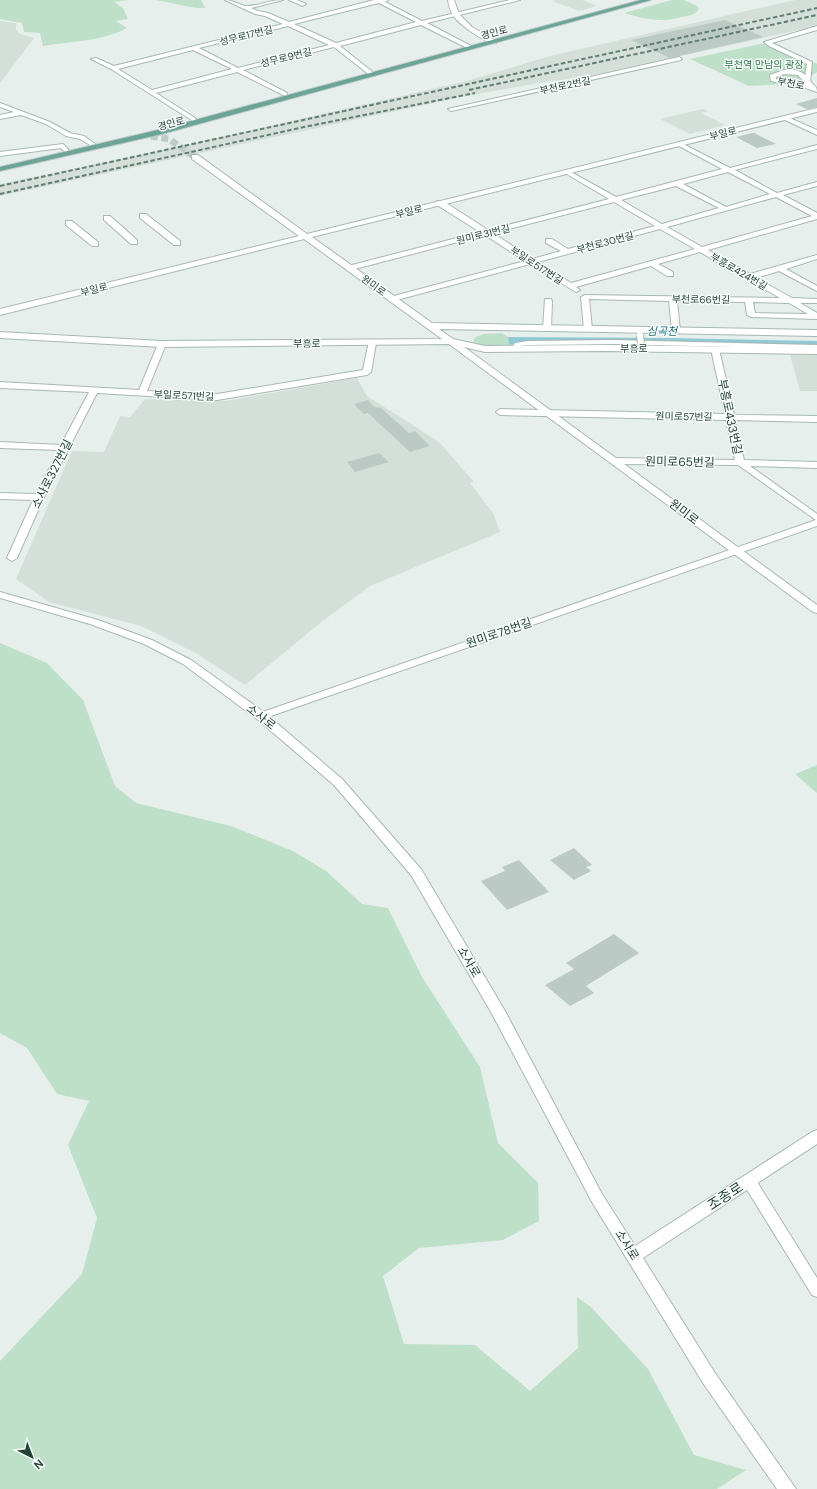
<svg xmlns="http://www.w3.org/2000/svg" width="817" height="1489" font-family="'DM Sans','Noto Sans KR',sans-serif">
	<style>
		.built { fill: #d4dfda }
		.green { fill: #bfe0c8 }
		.water { fill: #8ec9d4 }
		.building { fill: #bbcac4 }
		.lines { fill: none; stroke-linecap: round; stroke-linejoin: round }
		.tertiary-tunnel { stroke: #bfccc8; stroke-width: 7; stroke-dasharray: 7 3.5; stroke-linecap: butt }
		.pedestrian-casing { stroke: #a8b8b2; stroke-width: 2 }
		.minor-casing { stroke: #a8b8b2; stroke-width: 2 }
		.tertiary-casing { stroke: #a8b8b2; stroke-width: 2 }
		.primary-casing { stroke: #c2cac8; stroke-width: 2 }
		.pedestrian { fill: #fff; fill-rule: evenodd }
		.minor { fill: #fff; fill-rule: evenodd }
		.tertiary { fill: #fff; fill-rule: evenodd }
		.primary { fill: #6aa596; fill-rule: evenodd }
		.rail { stroke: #5f7d75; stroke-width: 2; stroke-dasharray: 4.5 2.5; stroke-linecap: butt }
		.pedestrian-bridge-casing { stroke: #a8b8b2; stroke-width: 8; stroke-linecap: butt }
		.pedestrian-bridge { stroke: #fff; stroke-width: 6 }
		.labels { text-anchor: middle; stroke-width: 3; stroke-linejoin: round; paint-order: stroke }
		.far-street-label { font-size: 10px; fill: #24423a; stroke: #f7fbf9 }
		.far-park-label { font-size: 10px; fill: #2d7a4b; stroke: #f7fbf9 }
		.far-water-label { font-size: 11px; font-style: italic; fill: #1c6f80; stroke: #f7fbf9 }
		.street-label { font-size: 12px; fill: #24423a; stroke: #f7fbf9 }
		.near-street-label { font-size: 14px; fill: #24423a; stroke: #f7fbf9 }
	</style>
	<rect width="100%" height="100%" fill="#e6efeb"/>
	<!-- built -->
	<g class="built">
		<polygon points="556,0 582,0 597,6 579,11 552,1"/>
		<polygon points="795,0 817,0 817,26 580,78 550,81 461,97 0,196 0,184 168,149 467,81 550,56"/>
		<polygon points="0,21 16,23 16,29 20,34 34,38 0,83"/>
		<polygon points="703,109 709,111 701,113 725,125 690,134 660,119"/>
		<polygon points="790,355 817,355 817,391 800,391"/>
		<polygon points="357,378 367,396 439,442 474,482 470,483 493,513 500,532 370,586 320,623 245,685 196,653 141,626 49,602 16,579 72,451 104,452 120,416 130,417 145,399 226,401"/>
	</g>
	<!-- green -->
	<g class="green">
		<path d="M0,0H127L114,2L123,8L128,19L116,21L127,28C101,42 72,41 43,46L40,33L24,32L22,23L0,19Z"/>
		<polygon points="156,0 201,0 205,8 196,8"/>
		<path d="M672,0H684L697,6L699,9C695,15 688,16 682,17C661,23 645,19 624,13Z"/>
		<polygon points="770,42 817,64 817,72 801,83 749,86 690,59"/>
		<polygon points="502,333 508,337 509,345 506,346 485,346 473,342 475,337 484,334"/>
		<polygon points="0,643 47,663 83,700 115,786 136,803 231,826 293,851 326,871 362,904 388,908 422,977 480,1067 498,1143 538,1183 539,1221 503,1240 419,1248 383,1276 404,1344 475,1345 530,1391 578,1348 577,1297 591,1307 648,1369 694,1455 746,1470 717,1489 0,1489 0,1361 82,1274 97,1218 68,1145 89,1101 57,1094 27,1048 0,1033"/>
		<polygon points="817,765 817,793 795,774"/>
	</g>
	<!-- water -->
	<polygon class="water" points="508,337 669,338 817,341 817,346 615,340 526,341 509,345"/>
	<!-- building -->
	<g class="building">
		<polygon points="725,20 763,37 670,58 631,40"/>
		<polygon points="817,98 817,107 807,109 796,104"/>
		<polygon points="752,133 754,133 776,144 757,148 736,137"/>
		<polygon points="368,400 374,407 381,408 409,433 415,431 430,446 410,452 368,413 364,414 354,404"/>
		<polygon points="379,453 389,462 355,472 347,462"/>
		<polygon points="574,848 592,865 586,867 591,871 574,880 550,860"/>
		<polygon points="519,860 549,892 507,910 481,881 505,871 502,867"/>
		<polygon points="614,934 639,953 586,986 594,993 570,1006 545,985 574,969 566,963"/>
	</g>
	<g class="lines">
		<!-- tertiary-tunnel -->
		<polyline class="tertiary-tunnel" points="151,136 169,139 195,157"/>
		<!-- pedestrian casing -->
		<g class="pedestrian-casing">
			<polygon id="pedestrian" points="614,340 817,345 817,349 614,344 528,345 519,346 518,348 516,349 513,347 515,343 528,341"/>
		</g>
		<!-- minor casing -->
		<g class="minor-casing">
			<g id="minor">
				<path d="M225,0C234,0 240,6 247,6C258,6 270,0 283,0L251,8L258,11L268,13L289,22L374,0H388L385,2L422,21L510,0H520L427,23L473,47V49H469L421,25L340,46L375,74V76H371L334,47L243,70L287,93V95H283L237,72L156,93L195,118L196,119L193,121L111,69L91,59L96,58L114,66L283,24L265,16L255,14ZM379,3L416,22L336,43L294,24ZM288,26L329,45L238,68L199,48ZM193,50L232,69L152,90L118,69Z"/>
				<polygon points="289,0 297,0 306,4 303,6"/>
				<polygon points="817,26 817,30 772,43 812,62 810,83 807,85 804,83 807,64 769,46 764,42"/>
				<polygon points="679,57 682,59 681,60 451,111 448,109"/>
				<polygon points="0,103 50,122 70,133 84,136 95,144 90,145 80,139 66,136 46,124 21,115 0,119 0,115 14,112 0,107"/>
				<polygon points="785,116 817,130 817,135 783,119 782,118"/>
				<path d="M677,143H681L730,168L817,145V149L735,170L777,193L817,182V186L783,195L817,213V219L708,250L750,274L817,255V259L786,269L817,286V291L779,271L756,278L792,298L817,299V303H800L817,313V319L751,317L747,315L745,302L677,301L680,331L676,333L672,331L669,301L589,299L592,329L588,331L584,329L581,297L585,295L780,298L700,252L658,264L673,272V276H667L651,266L576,287L580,290L576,292L530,264L393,301H390V297L525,261L485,235L351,270L347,268L348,266L480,232L437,205V201H443L488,230L609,199L565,173V171H569L616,197L722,169L677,145ZM728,172L770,194L726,207L683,184ZM676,186L719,208L662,224L621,200ZM776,197L812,216L702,247L667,227ZM614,202L655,226L568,249L552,239H546V243L561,251L532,259L493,233ZM660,229L695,249L571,283L538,262ZM753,302L789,303L808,314L755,313Z"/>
				<polygon points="63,144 68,149 68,151 64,151 61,148 0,156 0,152"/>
				<polygon points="140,214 146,214 180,241 180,245 174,245 140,218"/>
				<polygon points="104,216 110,216 137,240 137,244 131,244 104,220"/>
				<polygon points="66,221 72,221 98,242 98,246 92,246 66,225"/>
				<polygon points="545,299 551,299 552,301 551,329 547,331 543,329"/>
				<polygon points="369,341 372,341 376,343 371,372 367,375 217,400 97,393 44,497 17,558 12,561 7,558 33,500 0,499 0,493 36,494 59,450 0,448 0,442 61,445 89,392 0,388 0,382 139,390 158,344 162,342 166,344 147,391 217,394 363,370"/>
				<polygon points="712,347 715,347 719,349 734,415 817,416 817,422 735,420 744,460 817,462 817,468 750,466 817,514 817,526 265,718 257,718 256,716 257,714 816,520 738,465 616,464 612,461 616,458 735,460 726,420 500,415 496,412 500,409 725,414 711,349"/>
				<polygon points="749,1175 754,1177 817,1278 817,1297 812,1295 744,1185 742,1181 744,1177"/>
			</g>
		</g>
		<!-- tertiary casing -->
		<g class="tertiary-casing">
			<g id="tertiary">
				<path d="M448,0H454L459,14L472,27L496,41V43C487,45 457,23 453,15C450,11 449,5 448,0Z"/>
				<path d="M784,70C796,69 804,71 811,82C814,86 817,86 817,92L805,88L771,81L770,75ZM784,74L798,75L806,84L776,79V77Z"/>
				<polygon points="817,108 817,112 312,237 432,323 817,330 817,336 439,329 453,339 485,346 604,345 817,348 817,354 604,351 485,352 464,347 817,605 817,613 813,612 449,344 162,347 0,338 0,332 162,341 442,339 304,239 0,315 0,309 299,236 192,159 192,155 198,155 307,234"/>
				<polygon points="0,592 98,620 152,640 191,660 265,713 342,779 421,869 505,1011 602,1194 635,1246 812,1132 817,1130 817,1144 643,1258 715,1373 796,1489 777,1489 703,1383 592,1202 491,1012 411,875 334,785 257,719 183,664 144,644 90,624 0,598"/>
			</g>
		</g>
		<!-- primary casing -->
		<g class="primary-casing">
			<polygon id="primary" points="641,0 651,0 162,134 0,171 0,167 158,130"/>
		</g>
		<!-- pedestrian -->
		<use href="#pedestrian" class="pedestrian"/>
		<!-- minor -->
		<use href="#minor" class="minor"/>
		<!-- tertiary -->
		<use href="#tertiary" class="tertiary"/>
		<!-- primary -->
		<use href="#primary" class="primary"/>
		<!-- rail -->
		<g class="rail">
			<polyline points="469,90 817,15"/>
			<polyline points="0,186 817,8"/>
			<polyline points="0,194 309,126 475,93"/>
		</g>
		<!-- pedestrian-bridge casing -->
		<g class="pedestrian-bridge-casing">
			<polyline id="pedestrian-bridge" points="640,335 641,344"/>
		</g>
		<!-- pedestrian-bridge -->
		<use href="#pedestrian-bridge" class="pedestrian-bridge"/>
	</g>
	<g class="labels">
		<!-- far-street labels -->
		<g class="far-street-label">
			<text transform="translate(494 32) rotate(-15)" y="4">경인로</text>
			<text transform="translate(246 35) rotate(-14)" y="4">성무로17번길</text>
			<text transform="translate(286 57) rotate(-14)" y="4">성무로9번길</text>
			<text transform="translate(791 83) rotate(12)" y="4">부천로</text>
			<text transform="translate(565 85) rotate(-12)" y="4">부천로2번길</text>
			<text transform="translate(171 123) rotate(-15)" y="4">경인로</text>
			<text transform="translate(723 133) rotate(-14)" y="4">부일로</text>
			<text transform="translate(409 211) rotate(-14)" y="4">부일로</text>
			<text transform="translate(483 234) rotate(-14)" y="4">원미로31번길</text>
			<text transform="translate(605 242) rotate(-15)" y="4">부천로30번길</text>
			<text transform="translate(537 265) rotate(33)" y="4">부일로517번길</text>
			<text transform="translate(739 271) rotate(30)" y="4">부흥로424번길</text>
			<text transform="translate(374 285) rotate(36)" y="4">원미로</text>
			<text transform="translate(94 289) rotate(-14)" y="4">부일로</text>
			<text transform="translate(701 299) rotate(1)" y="4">부천로66번길</text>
			<text x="307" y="347">부흥로</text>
			<text x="634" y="352">부흥로</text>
			<text transform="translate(184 395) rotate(3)" y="4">부일로571번길</text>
			<text transform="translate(684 416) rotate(1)" y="4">원미로57번길</text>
		</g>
		<!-- far-park labels -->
		<g class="far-park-label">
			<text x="764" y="68">부천역 만남의 광장</text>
		</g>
		<!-- far-water labels -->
		<g class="far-water-label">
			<text x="662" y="335">심곡천</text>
		</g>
		<!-- street labels -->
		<g class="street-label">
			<text transform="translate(730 417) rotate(78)" y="4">부흥로433번길</text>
			<text transform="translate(680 462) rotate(1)" y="4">원미로65번길</text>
			<text transform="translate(52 474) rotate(-63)" y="4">소사로327번길</text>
			<text transform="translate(684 512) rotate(37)" y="4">원미로</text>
			<text transform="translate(499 633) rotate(-19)" y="4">원미로78번길</text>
			<text transform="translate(261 717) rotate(38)" y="4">소사로</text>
			<text transform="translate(469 962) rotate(60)" y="4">소사로</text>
			<text transform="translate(627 1245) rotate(58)" y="4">소사로</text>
		</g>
		<!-- near-street labels -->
		<g class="near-street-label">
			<text transform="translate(725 1196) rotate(-33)" y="5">조종로</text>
		</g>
	</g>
	<!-- north arrow -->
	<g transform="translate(32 1457) rotate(138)" stroke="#f7fbf9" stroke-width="3" paint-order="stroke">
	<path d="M0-3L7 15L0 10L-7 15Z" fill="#24423a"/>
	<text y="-6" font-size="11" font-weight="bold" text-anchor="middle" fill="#24423a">N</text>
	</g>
</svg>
